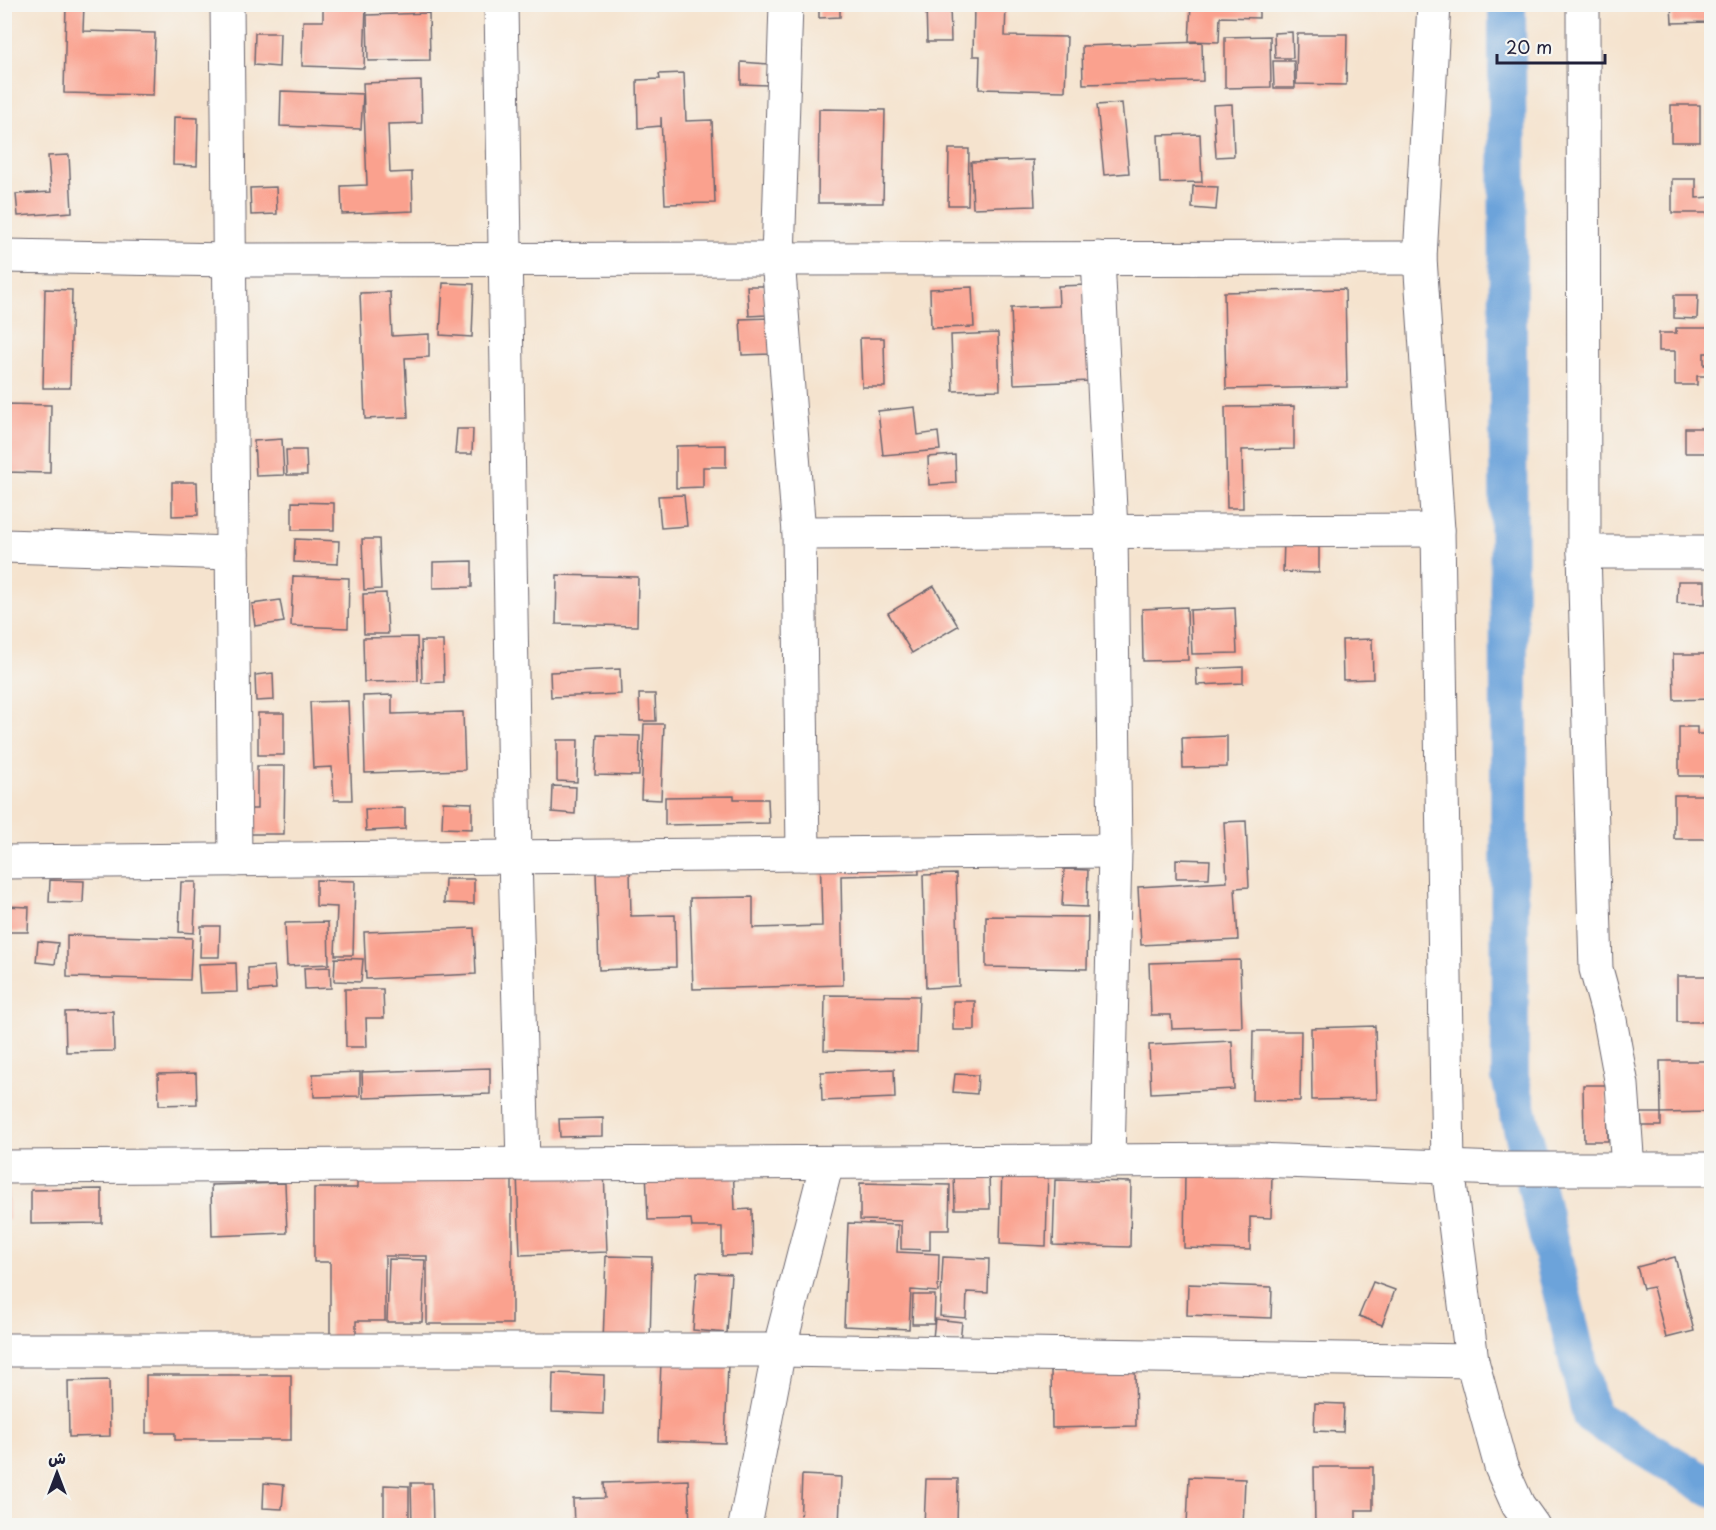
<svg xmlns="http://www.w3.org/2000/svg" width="1716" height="1530" font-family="'Playpen Sans','Playpen Sans Arabic',sans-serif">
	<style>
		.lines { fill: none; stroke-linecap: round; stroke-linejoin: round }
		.canal { stroke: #6ca3da; stroke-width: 38 }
		.building { fill: #faa18e }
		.minor-casing { stroke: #6c666e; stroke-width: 35 }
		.minor { stroke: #fff; stroke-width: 33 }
	</style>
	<rect width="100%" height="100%" fill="#f6f6f2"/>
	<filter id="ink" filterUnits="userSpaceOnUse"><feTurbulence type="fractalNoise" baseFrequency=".0167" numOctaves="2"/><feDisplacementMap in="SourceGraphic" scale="12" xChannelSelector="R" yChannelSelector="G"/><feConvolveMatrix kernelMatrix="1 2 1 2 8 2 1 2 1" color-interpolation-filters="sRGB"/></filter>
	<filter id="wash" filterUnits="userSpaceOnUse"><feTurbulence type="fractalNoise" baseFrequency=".008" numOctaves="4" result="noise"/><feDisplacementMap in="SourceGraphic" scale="24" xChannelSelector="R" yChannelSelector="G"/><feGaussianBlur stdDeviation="1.35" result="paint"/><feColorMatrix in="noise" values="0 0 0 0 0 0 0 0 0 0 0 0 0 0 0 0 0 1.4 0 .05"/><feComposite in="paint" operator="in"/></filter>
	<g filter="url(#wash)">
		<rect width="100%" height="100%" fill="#f5e3ce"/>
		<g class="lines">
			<!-- canal -->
			<polyline class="canal" points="1507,4 1510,1077 1591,1416 1712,1488"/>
		</g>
		<g id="blocks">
			<!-- building -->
			<g class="building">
				<polygon points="66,4 84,4 83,31 155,33 153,95 64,93"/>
				<polygon points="819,4 840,4 840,17 819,18"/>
				<polygon points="926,4 950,4 951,42 927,42"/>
				<polygon points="1191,4 1259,4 1259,18 1220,17 1219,42 1189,41"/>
				<polygon points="1671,4 1708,4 1708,22 1672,23"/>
				<polygon points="323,5 366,5 364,68 302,66 303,21 323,21"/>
				<polygon points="974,5 1006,6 1005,36 1067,37 1065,91 979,89 980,56 973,56"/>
				<polygon points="429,13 430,60 368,61 367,15"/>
				<polygon points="1292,32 1293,58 1275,58 1274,33"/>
				<polygon points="255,33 280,33 279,67 254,65"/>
				<polygon points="1297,34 1347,34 1346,85 1296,84"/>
				<polygon points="1270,36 1271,87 1225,88 1225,37"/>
				<polygon points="1708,41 1712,41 1712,85 1707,85"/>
				<polygon points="1202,42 1203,81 1083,84 1082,46"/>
				<polygon points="1273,61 1294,61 1295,88 1274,88"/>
				<polygon points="741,62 768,64 767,85 741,84"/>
				<polygon points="684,73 686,121 712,120 715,203 665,204 661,117 661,126 638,128 637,80 660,79 659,74"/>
				<polygon points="421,81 422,123 388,124 390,173 412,172 413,211 342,214 341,186 367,185 363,83"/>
				<polygon points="281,91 363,94 361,129 280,126"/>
				<polygon points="1122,103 1129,173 1104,175 1097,105"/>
				<polygon points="1232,104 1234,156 1216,157 1213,105"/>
				<rect x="1671" y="105" width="29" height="37"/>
				<polygon points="819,109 885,110 883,203 818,203"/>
				<rect x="1708" y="112" width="4" height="50"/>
				<polygon points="174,117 198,118 197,166 173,165"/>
				<polygon points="1200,134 1202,182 1160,183 1158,135"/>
				<polygon points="949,149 969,149 968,205 948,205"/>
				<polygon points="69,155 72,212 18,216 16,194 51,192 48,156"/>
				<polygon points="1033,160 1035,206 973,208 971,162"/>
				<polygon points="1672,179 1696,179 1696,198 1712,197 1712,213 1672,213"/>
				<polygon points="1193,186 1218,187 1216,210 1192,208"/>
				<polygon points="276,187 277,214 251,215 250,188"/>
				<polygon points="443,283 474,284 472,337 440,335"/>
				<polygon points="1087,285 1091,381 1014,384 1011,308 1059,306 1058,286"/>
				<polygon points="747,286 764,286 766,315 749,316"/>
				<polygon points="972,287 974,327 931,328 930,289"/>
				<polygon points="45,289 72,290 70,388 43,388"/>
				<polygon points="1345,289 1347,387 1226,389 1224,292"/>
				<polygon points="390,292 392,336 429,334 429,357 405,358 408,417 365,419 360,293"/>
				<polygon points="1674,295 1698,295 1697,319 1674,318"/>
				<polygon points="771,318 773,354 742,355 740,319"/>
				<polygon points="1676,328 1712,328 1712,353 1704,353 1704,365 1708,365 1708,376 1697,376 1697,385 1675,385 1675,351 1659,351 1659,333 1676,333"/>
				<polygon points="998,333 1000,390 953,391 951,335"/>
				<polygon points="860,338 884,338 885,387 862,387"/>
				<polygon points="4,404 51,405 50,473 4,472"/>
				<polygon points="1294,406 1294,449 1242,450 1243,508 1227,508 1225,407"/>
				<polygon points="915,407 918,435 938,432 940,450 883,455 878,411"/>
				<rect x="1685" y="428" width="27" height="25"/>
				<polygon points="457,429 473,429 472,454 455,454"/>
				<polygon points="282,439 284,475 256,476 254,441"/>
				<polygon points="726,445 726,467 703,467 703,487 676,488 676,446"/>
				<polygon points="286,450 306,450 307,475 287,475"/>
				<polygon points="955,455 956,483 929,485 928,457"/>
				<polygon points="172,482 197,482 198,515 172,516"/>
				<polygon points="684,495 687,526 661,528 658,496"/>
				<polygon points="292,502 334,503 334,530 292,530"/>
				<polygon points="295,539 339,541 338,564 294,562"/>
				<polygon points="362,539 379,539 381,589 364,590"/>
				<polygon points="1284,540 1319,541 1319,573 1283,572"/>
				<polygon points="472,561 472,587 433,588 433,562"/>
				<polygon points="557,575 638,577 637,626 556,624"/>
				<polygon points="293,576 349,578 348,628 291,626"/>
				<polygon points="1678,581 1705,581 1705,604 1677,603"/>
				<polygon points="934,586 958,626 912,653 888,613"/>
				<polygon points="386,593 388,634 364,634 363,594"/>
				<polygon points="280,600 284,622 255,626 252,604"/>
				<polygon points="1187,607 1188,660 1143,661 1142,609"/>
				<polygon points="1235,608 1237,653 1192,654 1190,610"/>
				<polygon points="417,637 418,681 364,682 363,638"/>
				<polygon points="1372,639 1373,679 1343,680 1342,640"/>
				<polygon points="421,641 443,641 444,682 422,683"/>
				<polygon points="1673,654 1712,654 1712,699 1674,700"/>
				<polygon points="1243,667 1243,683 1197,685 1196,669"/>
				<polygon points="620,669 621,694 551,697 550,672"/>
				<polygon points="273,673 274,700 256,701 255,675"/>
				<polygon points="639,694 655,694 656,721 640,721"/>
				<polygon points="392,695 392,714 463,712 465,770 365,773 363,696"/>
				<polygon points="348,701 352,800 334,800 332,767 313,768 310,702"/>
				<rect x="258" y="713" width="26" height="42"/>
				<polygon points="644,724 664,724 661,800 641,799"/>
				<polygon points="1679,727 1697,727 1697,734 1712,734 1712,776 1679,776"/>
				<polygon points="597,735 640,736 639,776 595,775"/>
				<polygon points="1227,736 1227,767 1183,768 1182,738"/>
				<polygon points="557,740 578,740 577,782 557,781"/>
				<polygon points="257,766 285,766 284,834 230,834 230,809 257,809"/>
				<polygon points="553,786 576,787 575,814 552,812"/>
				<rect x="1674" y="795" width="36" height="44"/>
				<polygon points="734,796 734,799 768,799 769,823 665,825 665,797"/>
				<polygon points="443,802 472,803 472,829 442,828"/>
				<polygon points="405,808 405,829 366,831 365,809"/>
				<polygon points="1246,821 1249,887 1235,888 1238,940 1141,945 1138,887 1227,882 1224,822"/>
				<polygon points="918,847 919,874 841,876 843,985 693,989 690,898 753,897 753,928 822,926 820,849"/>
				<polygon points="1176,859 1210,860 1209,878 1176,878"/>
				<polygon points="1064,869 1088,870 1087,907 1062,906"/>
				<polygon points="630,870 631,916 675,915 676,967 599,970 596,871"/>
				<polygon points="956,874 959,986 926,988 923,875"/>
				<polygon points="445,879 474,879 474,904 444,903"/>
				<polygon points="50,880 84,881 83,903 49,902"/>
				<polygon points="316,880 355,881 353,955 335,955 337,907 316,906"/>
				<polygon points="181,882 196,882 194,933 179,932"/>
				<polygon points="4,906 29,907 28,932 4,932"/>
				<polygon points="986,916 1088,917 1087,969 986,967"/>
				<polygon points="328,922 329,964 287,966 285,923"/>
				<polygon points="201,926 220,926 219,957 200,957"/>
				<polygon points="474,928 476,974 366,979 364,932"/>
				<polygon points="67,935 192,938 190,980 67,977"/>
				<polygon points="38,941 58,943 55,964 36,962"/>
				<polygon points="335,958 363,959 361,982 334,981"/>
				<polygon points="1240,960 1242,1027 1172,1029 1171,1015 1151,1015 1149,963"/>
				<polygon points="236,963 237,992 200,993 198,964"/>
				<polygon points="274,966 276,989 249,991 248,968"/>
				<polygon points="330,967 331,988 305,989 304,968"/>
				<rect x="1677" y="976" width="35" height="46"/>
				<polygon points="345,989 383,989 384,1018 366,1018 367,1047 346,1047"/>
				<polygon points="825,995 919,996 917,1052 824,1050"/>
				<rect x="953" y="1001" width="22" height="29"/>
				<polygon points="113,1011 114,1051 66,1052 65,1012"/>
				<polygon points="1375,1026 1377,1099 1312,1100 1311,1028"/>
				<polygon points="1253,1031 1301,1031 1300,1101 1252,1100"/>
				<polygon points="1232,1041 1234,1089 1151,1093 1149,1045"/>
				<polygon points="1660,1061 1710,1061 1710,1112 1661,1113"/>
				<polygon points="490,1068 490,1094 363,1098 362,1072"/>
				<polygon points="894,1069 895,1098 822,1101 821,1072"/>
				<polygon points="360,1072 360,1096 314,1097 313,1074"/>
				<polygon points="196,1073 197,1104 159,1105 158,1074"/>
				<polygon points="955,1074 978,1075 977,1094 953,1092"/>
				<polygon points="1583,1085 1607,1085 1608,1141 1584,1141"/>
				<polygon points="1641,1113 1661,1113 1661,1126 1642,1126"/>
				<rect x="1709" y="1115" width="3" height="29"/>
				<polygon points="603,1118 603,1136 560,1137 559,1119"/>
				<polygon points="733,1166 735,1210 752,1209 753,1255 722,1256 722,1227 692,1227 691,1219 648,1220 646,1169"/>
				<polygon points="1002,1166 1048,1167 1046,1246 1000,1244"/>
				<polygon points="357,1169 512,1169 512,1324 427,1324 427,1256 385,1256 385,1321 356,1321 356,1341 330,1341 330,1262 314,1262 314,1188 357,1188"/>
				<polygon points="604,1170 607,1252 520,1255 517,1173"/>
				<polygon points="1185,1171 1272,1173 1271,1218 1250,1217 1250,1250 1184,1248"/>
				<polygon points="954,1173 989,1173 990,1209 955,1209"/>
				<polygon points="1055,1180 1131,1182 1130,1247 1053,1245"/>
				<polygon points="285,1183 287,1233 212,1236 211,1185"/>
				<polygon points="860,1183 950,1185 949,1230 930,1230 930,1250 901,1249 901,1221 860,1220"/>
				<polygon points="102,1189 102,1223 31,1224 31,1190"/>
				<polygon points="4,1190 8,1190 9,1220 4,1220"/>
				<polygon points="848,1223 898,1225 897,1252 939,1254 938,1292 911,1290 909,1329 844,1326"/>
				<polygon points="606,1256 652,1257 650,1343 603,1343"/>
				<polygon points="943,1257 989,1259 988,1293 967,1292 966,1318 940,1316"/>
				<polygon points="1675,1257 1694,1331 1666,1338 1653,1287 1643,1289 1637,1267"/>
				<polygon points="389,1259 425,1260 422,1322 387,1322"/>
				<polygon points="697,1272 731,1274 727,1333 693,1330"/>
				<polygon points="1373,1282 1395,1290 1382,1325 1359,1316"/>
				<polygon points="1188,1284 1272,1287 1271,1318 1187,1315"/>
				<polygon points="913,1295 935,1295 934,1324 912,1324"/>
				<polygon points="935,1319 962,1322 960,1341 933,1338"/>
				<polygon points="661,1361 728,1363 725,1443 658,1441"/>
				<polygon points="1135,1369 1136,1426 1052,1428 1051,1371"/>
				<polygon points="553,1373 604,1375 603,1414 552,1412"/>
				<polygon points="146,1375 291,1375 291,1440 175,1440 175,1433 146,1433"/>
				<polygon points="109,1380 110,1436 69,1437 68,1381"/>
				<polygon points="1315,1403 1344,1404 1343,1432 1314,1431"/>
				<polygon points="1314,1467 1373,1467 1373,1510 1356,1510 1356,1526 1315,1526"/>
				<polygon points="802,1475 841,1477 839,1526 800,1526"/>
				<polygon points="1189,1477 1245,1479 1243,1526 1187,1526"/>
				<polygon points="926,1479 958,1479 957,1526 924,1526"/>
				<polygon points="688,1480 690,1525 574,1526 573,1499 605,1498 604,1483"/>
				<polygon points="264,1483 284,1485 282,1509 263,1508"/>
				<polygon points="411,1483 432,1483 433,1526 412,1526"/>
				<polygon points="384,1485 409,1486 409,1526 384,1526"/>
			</g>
		</g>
	</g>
	<g filter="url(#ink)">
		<use href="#blocks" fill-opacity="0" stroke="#6c666e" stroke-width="1.5"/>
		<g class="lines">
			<!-- minor casing -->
			<g class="minor-casing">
				<g id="minor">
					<polyline points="227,4 235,860"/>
					<polyline points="501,4 515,857 523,1164"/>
					<polyline points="786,4 778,259 799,533 803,854"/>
					<polyline points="1434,4 1420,258 1438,530 1448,1167 1472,1361 1501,1467 1518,1505 1533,1526"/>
					<polyline points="1583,4 1584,552 1596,969 1610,1020 1622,1085 1628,1169"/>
					<polyline points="4,256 230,260 1420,258"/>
					<polyline points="1098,258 1111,531 1115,851 1108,1161"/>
					<polyline points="799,533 1438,530"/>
					<polyline points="4,546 232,553"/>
					<polyline points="1584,552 1712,552"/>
					<polyline points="4,862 1115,851"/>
					<polyline points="4,1167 1259,1160 1500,1169 1712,1169"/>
					<polyline points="4,1350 779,1350 1472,1361"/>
					<polyline points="745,1526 779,1350 827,1163"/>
				</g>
			</g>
			<!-- minor -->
			<use href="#minor" class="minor"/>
		</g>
	</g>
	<!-- margin -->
	<rect width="1716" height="1530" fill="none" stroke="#f6f6f2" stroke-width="24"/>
	<!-- north arrow -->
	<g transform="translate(57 1473)" stroke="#f6f6f2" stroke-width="4.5" paint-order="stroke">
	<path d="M0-4.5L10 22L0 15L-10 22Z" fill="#22223b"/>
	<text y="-9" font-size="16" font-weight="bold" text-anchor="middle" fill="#22223b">ش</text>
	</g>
	<!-- scale -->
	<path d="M1497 54v9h108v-9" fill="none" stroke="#22223b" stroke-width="3"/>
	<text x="1506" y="54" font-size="18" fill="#22223b" stroke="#f6f6f2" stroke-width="4.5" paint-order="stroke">20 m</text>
</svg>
